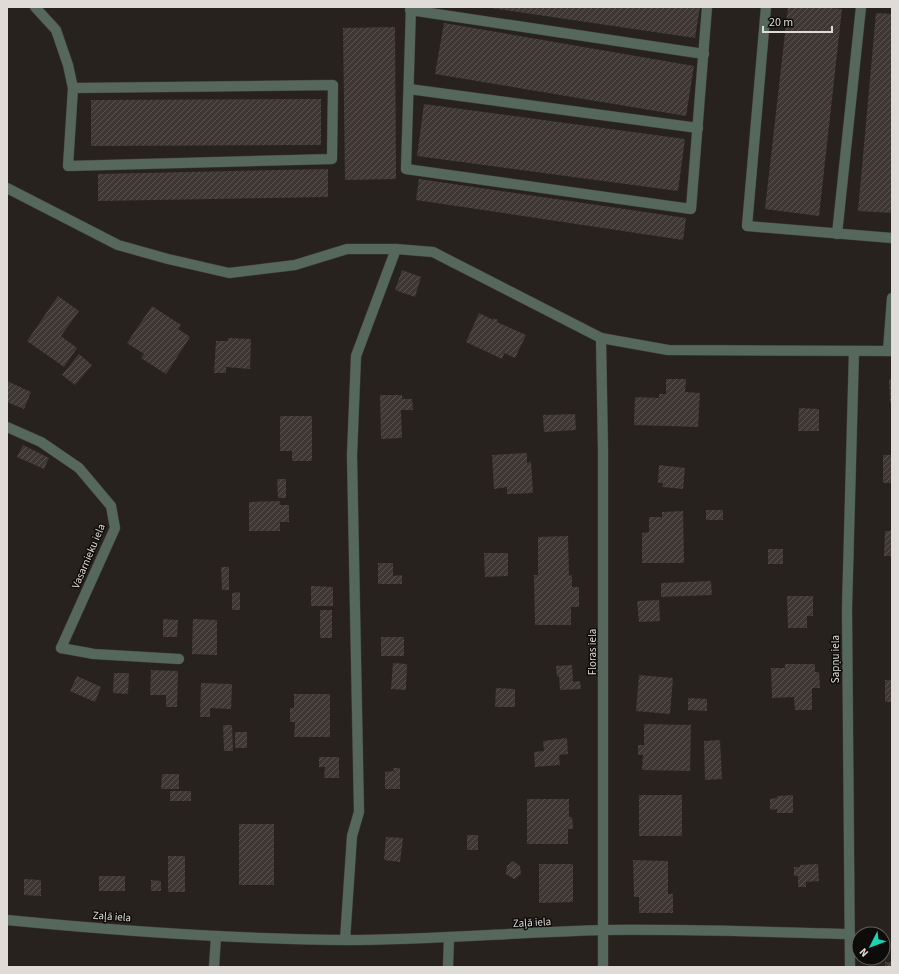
<svg xmlns="http://www.w3.org/2000/svg" width="899" height="974" font-family="'Source Sans 3',sans-serif">
	<style>
		.building { fill: url(#building-hatch) }
		.lines { fill: none; stroke-linecap: round; stroke-linejoin: round }
		.service-casing { stroke: #413c37; stroke-width: 11 }
		.minor-casing { stroke: #413c37; stroke-width: 11 }
		.service { stroke: #56675e; stroke-width: 10 }
		.minor { stroke: #56675e; stroke-width: 10 }
		.labels { text-anchor: middle; stroke-width: 3; stroke-linejoin: round; paint-order: stroke }
		.street-label { font-size: 11px; fill: #dfdbd8; stroke: #0e0c0a }
	</style>
	<defs>
		<pattern id="building-hatch" width="6" height="6" patternUnits="userSpaceOnUse"><rect width="6" height="6" fill="#3f3734"/><path d="M-1 1l2-2M0 6l6-6M5 7l2-2" fill="none" stroke="#5a5351"/></pattern>
	</defs>
	<rect width="100%" height="100%" fill="#27221d"/>
	<!-- building -->
	<g class="building">
		<polygon points="484,7 700,7 695,38"/>
		<polygon points="788,7 822,7 842,9 819,216 765,209"/>
		<polygon points="876,13 892,14 892,213 858,211"/>
		<polygon points="444,23 694,66 686,116 435,74"/>
		<polygon points="395,27 396,179 345,180 343,28"/>
		<polygon points="321,99 321,145 91,146 91,100"/>
		<polygon points="424,104 685,139 678,191 417,156"/>
		<polygon points="328,169 328,197 98,201 98,174"/>
		<polygon points="419,179 686,218 683,240 416,200"/>
		<polygon points="402,270 421,277 415,297 395,290"/>
		<polygon points="58,296 79,311 61,336 77,348 64,367 27,341"/>
		<polygon points="152,306 181,325 178,329 190,337 166,374 141,358 144,354 127,343"/>
		<polygon points="479,313 493,320 493,318 498,320 497,322 526,335 515,358 504,353 502,359 466,342"/>
		<polygon points="228,338 251,339 250,369 226,367 226,373 214,373 216,341 228,341"/>
		<polygon points="79,354 92,365 75,385 62,375"/>
		<polygon points="666,379 686,379 685,392 700,393 698,427 634,425 635,397 659,398 659,394 666,394"/>
		<polygon points="889,379 892,379 892,403 890,403"/>
		<polygon points="7,381 31,392 24,409 7,402"/>
		<polygon points="380,395 402,395 402,399 412,399 413,410 401,410 402,438 381,439"/>
		<polygon points="799,408 819,409 819,431 798,431"/>
		<polygon points="575,414 576,430 544,432 543,415"/>
		<polygon points="280,416 312,416 312,461 292,461 292,451 280,451"/>
		<polygon points="23,445 49,458 44,469 17,457"/>
		<polygon points="527,453 527,463 531,462 533,493 507,494 507,487 494,489 492,455"/>
		<rect x="883" y="455" width="9" height="28"/>
		<polygon points="659,465 685,468 683,489 662,487 663,483 658,483"/>
		<polygon points="277,479 286,479 286,498 278,498"/>
		<polygon points="280,501 280,505 289,505 289,522 280,522 280,531 249,531 249,502"/>
		<rect x="706" y="510" width="17" height="10"/>
		<polygon points="683,511 684,563 642,563 642,533 649,532 649,517 662,517 662,512"/>
		<polygon points="885,531 892,531 892,556 884,556"/>
		<polygon points="568,536 569,576 572,575 572,587 579,587 579,607 571,607 571,625 535,625 534,575 538,575 538,537"/>
		<rect x="768" y="549" width="15" height="15"/>
		<polygon points="484,553 508,553 508,576 485,577"/>
		<polygon points="378,563 393,563 393,576 402,575 402,584 378,584"/>
		<polygon points="221,567 229,567 229,590 222,590"/>
		<polygon points="711,581 712,595 661,597 661,583"/>
		<polygon points="311,586 333,587 333,606 311,606"/>
		<polygon points="240,592 240,610 232,610 232,593"/>
		<polygon points="787,596 813,596 813,616 807,616 807,628 788,628"/>
		<polygon points="659,600 660,621 639,622 637,601"/>
		<rect x="320" y="610" width="12" height="28"/>
		<polygon points="163,619 178,620 177,637 163,637"/>
		<polygon points="193,619 217,620 217,655 192,654"/>
		<rect x="381" y="637" width="23" height="19"/>
		<polygon points="393,663 407,664 406,690 391,689"/>
		<polygon points="785,664 815,664 815,672 819,672 820,688 812,688 812,710 795,710 794,697 772,698 771,668 785,668"/>
		<polygon points="572,665 573,682 580,681 581,689 560,690 559,676 557,676 556,666"/>
		<polygon points="151,670 178,671 177,707 166,707 166,695 150,695"/>
		<polygon points="114,673 129,673 128,694 113,693"/>
		<polygon points="639,675 673,678 670,714 636,711"/>
		<polygon points="77,676 101,687 95,702 70,691"/>
		<rect x="885" y="680" width="7" height="22"/>
		<polygon points="201,683 232,684 231,709 210,708 210,717 200,717"/>
		<polygon points="496,688 515,689 515,707 495,707"/>
		<polygon points="294,694 330,694 330,737 294,737 295,722 290,722 290,708 294,708"/>
		<polygon points="688,698 707,699 707,711 688,710"/>
		<polygon points="644,724 691,725 690,771 642,770 643,755 638,755 638,745 644,745"/>
		<polygon points="223,725 232,725 233,751 224,751"/>
		<rect x="235" y="732" width="12" height="16"/>
		<polygon points="567,738 568,754 559,755 560,765 535,767 534,752 544,751 543,741"/>
		<polygon points="720,740 722,779 705,780 704,741"/>
		<polygon points="319,757 339,757 339,778 324,778 325,767 319,767"/>
		<polygon points="393,768 400,768 400,789 385,789 385,772 394,771"/>
		<polygon points="162,774 179,774 179,789 161,789"/>
		<rect x="170" y="791" width="21" height="10"/>
		<rect x="639" y="795" width="43" height="41"/>
		<polygon points="793,795 793,813 777,813 777,809 770,810 770,799 777,798 777,796"/>
		<polygon points="527,799 569,799 569,817 572,817 573,829 568,829 568,844 527,844"/>
		<rect x="239" y="824" width="35" height="61"/>
		<rect x="467" y="835" width="11" height="15"/>
		<polygon points="386,837 403,838 400,862 384,860"/>
		<rect x="168" y="856" width="17" height="36"/>
		<polygon points="633,860 668,861 668,894 673,894 673,913 639,913 639,897 634,897"/>
		<polygon points="513,861 520,866 521,874 514,879 506,874 507,866"/>
		<polygon points="539,864 573,864 573,902 539,903"/>
		<polygon points="818,864 819,881 806,882 806,887 798,887 798,876 794,876 794,867 800,867 800,865"/>
		<rect x="99" y="876" width="26" height="15"/>
		<polygon points="24,879 41,880 41,896 24,895"/>
		<polygon points="151,880 161,881 161,891 151,891"/>
		<rect x="885" y="962" width="7" height="5"/>
	</g>
	<g class="lines">
		<!-- service casing -->
		<g class="service-casing">
			<g id="service">
				<polyline points="35,7 56,30 68,65 73,88 68,166 332,159 333,85 73,88"/>
				<polyline points="411,7 406,169 691,209 707,7"/>
				<polyline points="766,7 747,226 892,238"/>
				<polyline points="410,10 704,54"/>
				<polyline points="409,89 698,128"/>
				<polyline points="837,234 861,7"/>
				<polyline points="888,351 892,298"/>
				<polyline points="61,648 94,654 179,659"/>
			</g>
		</g>
		<!-- minor casing -->
		<g class="minor-casing">
			<g id="minor">
				<polyline points="7,188 118,245 168,259 229,273 295,265 347,249 396,249 433,252 601,338 668,350 892,351"/>
				<polyline points="601,338 603,450 603,967"/>
				<polyline points="7,427 41,442 79,468 111,506 115,528 61,648"/>
				<path d="M7,920C119,931 233,939 345,940C432,940 518,932 604,930C686,929 768,932 850,934"/>
				<polyline points="345,940 352,836 359,812 352,455 356,356 396,249"/>
				<polyline points="214,967 216,936"/>
				<polyline points="448,967 449,937"/>
				<polyline points="850,967 847,609 854,351"/>
			</g>
		</g>
		<!-- service -->
		<use href="#service" class="service"/>
		<!-- minor -->
		<use href="#minor" class="minor"/>
	</g>
	<g class="labels">
		<!-- street labels -->
		<g class="street-label">
			<text transform="translate(88 556) rotate(-67)" y="4">Vasarnieku iela</text>
			<text transform="translate(592 652) rotate(-90)" y="4">Floras iela</text>
			<text transform="translate(835 659) rotate(-90)" y="4">Sapņu iela</text>
			<text transform="translate(112 916) rotate(4)" y="4">Zaļā iela</text>
			<text transform="translate(532 922) rotate(-3)" y="4">Zaļā iela</text>
		</g>
	</g>
	<!-- border -->
	<rect width="899" height="974" fill="none" stroke="#dfdbd8" stroke-width="16"/>
	<!-- north arrow -->
	<g transform="translate(871 946) rotate(228)"><circle r="19" fill="#0e0c0a" stroke="#625f5c"/>
	<path d="M0-3L7 15L0 10L-7 15Z" fill="#1ad5b2"/>
	<text y="-6" font-size="11" font-weight="bold" text-anchor="middle" fill="#dfdbd8">N</text>
	</g>
	<!-- scale -->
	<path d="M763 26v6h69v-6" fill="none" stroke="#dfdbd8" stroke-width="2"/>
	<text x="769" y="26" font-size="12" fill="#dfdbd8" stroke="#0e0c0a" stroke-width="3" paint-order="stroke">20 m</text>
</svg>
